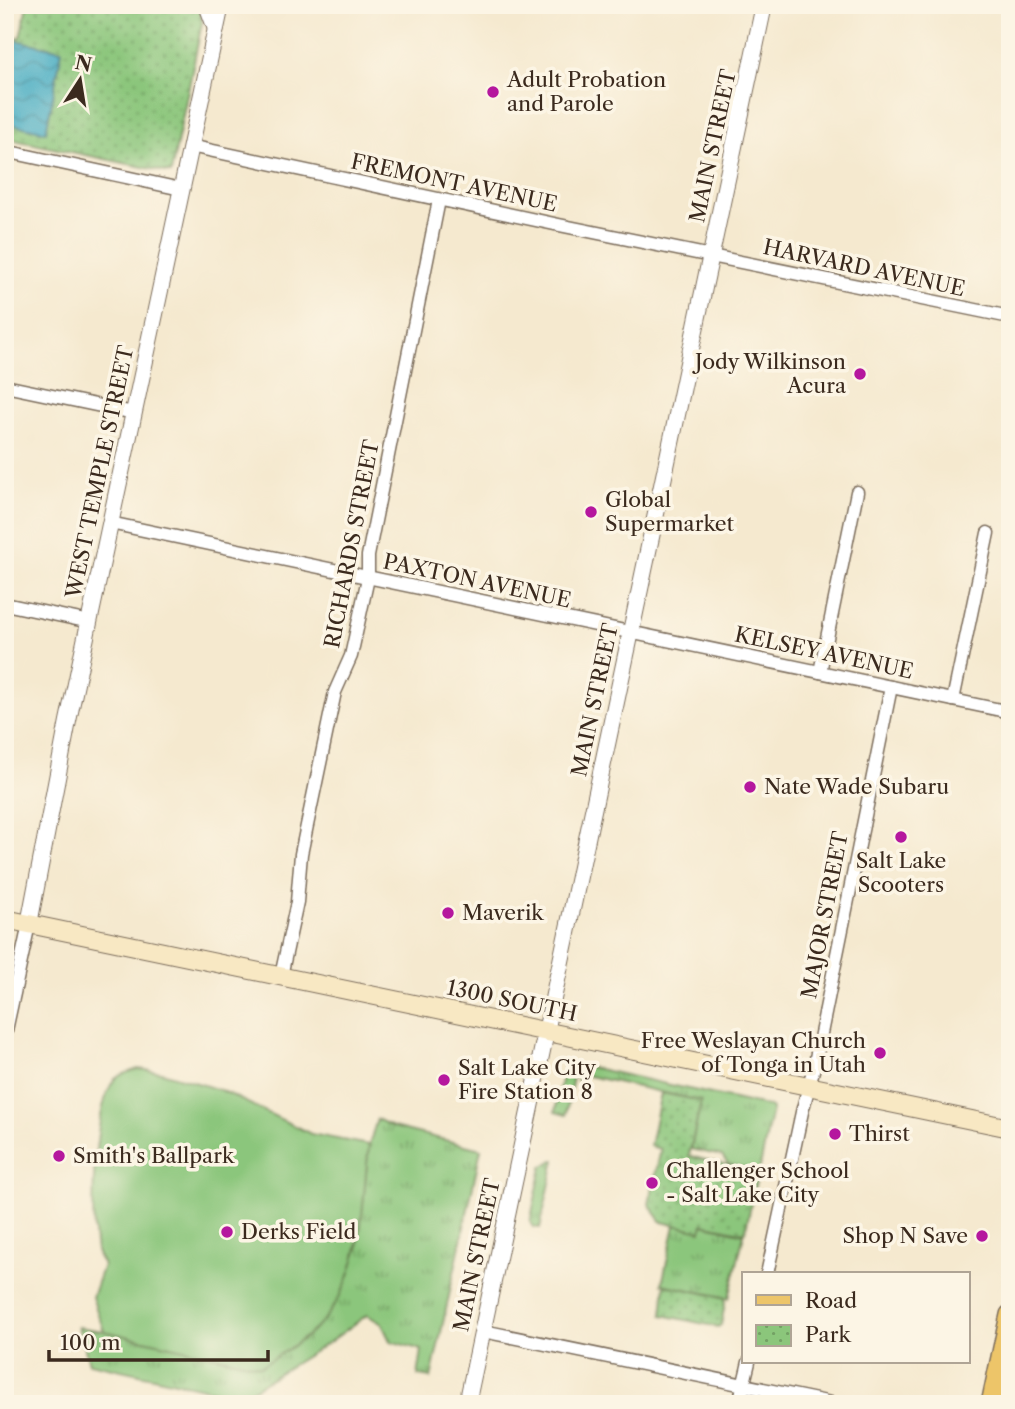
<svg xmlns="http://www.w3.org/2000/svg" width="1015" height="1409" font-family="'Libre Caslon Text',serif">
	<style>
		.grass { fill: url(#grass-tufts); stroke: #63784c; stroke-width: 2 }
		.park { fill: url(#park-dots); stroke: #63784c; stroke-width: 2 }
		.pitch { fill: #8bc67b; stroke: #63784c; stroke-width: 2 }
		.water { fill: url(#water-waves); stroke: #406b70; stroke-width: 2 }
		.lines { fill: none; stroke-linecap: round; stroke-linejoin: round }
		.minor-casing { stroke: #7c6d5c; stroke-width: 15 }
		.tertiary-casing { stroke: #7c6d5c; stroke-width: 18 }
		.secondary-casing { stroke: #7c6d5c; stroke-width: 20 }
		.primary-casing { stroke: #7c6d5c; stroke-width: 22 }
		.minor { stroke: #fff; stroke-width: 12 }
		.tertiary { stroke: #fff; stroke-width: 16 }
		.secondary { stroke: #f8e8c3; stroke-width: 18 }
		.primary { stroke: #edc569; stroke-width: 19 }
		.poi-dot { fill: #b5179e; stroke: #fcf5e5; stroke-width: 2.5 }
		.labels { text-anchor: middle; stroke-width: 7; stroke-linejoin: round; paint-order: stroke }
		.poi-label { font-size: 21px; fill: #3b2a1e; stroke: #fcf5e5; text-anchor: start }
		.street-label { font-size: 21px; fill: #3b2a1e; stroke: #fcf5e5 }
	</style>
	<defs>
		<pattern id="grass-tufts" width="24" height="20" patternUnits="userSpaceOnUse" patternTransform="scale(1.75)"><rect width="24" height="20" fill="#8bc67b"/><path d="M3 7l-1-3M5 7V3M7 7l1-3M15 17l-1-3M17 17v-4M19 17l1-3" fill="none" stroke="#73a164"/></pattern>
		<pattern id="park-dots" width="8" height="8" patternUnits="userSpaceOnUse" patternTransform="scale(1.75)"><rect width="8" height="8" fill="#8bc67b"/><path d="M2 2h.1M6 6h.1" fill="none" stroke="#73a164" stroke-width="1.8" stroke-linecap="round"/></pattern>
		<pattern id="water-waves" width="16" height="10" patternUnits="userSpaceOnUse" patternTransform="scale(1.75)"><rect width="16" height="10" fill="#44acc3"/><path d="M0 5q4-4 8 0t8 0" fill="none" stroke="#3a8c9e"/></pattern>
	</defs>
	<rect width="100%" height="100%" fill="#fcf5e5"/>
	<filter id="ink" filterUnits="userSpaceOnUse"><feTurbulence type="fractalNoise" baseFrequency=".0143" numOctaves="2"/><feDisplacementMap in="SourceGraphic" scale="14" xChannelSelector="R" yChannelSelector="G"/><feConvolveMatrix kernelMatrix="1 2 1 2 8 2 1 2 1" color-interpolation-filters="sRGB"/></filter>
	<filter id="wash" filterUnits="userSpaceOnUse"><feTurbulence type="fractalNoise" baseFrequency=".00686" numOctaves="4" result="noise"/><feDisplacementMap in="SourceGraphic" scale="28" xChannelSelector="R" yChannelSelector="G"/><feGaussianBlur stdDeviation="1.57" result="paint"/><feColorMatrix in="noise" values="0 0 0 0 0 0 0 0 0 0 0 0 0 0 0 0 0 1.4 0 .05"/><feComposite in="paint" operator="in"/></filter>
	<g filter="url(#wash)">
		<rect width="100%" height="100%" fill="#f5e9cf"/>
		<!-- grass -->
		<g class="grass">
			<polygon points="580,1065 770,1107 772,1109 759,1172 728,1164 722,1156 691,1149 701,1101 584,1075 582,1082 577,1080"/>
			<polygon points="562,1075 573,1077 566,1115 555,1112"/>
			<polygon points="377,1119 393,1127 481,1149 431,1378 418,1376 422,1350 390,1341 382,1324 367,1315 331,1341 245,1394 230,1394 89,1363 78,1327 104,1331 261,1366 316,1328 358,1250 369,1145"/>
			<polygon points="553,1160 555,1160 540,1228 533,1227 530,1222 542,1167"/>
			<polygon points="702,1224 744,1234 729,1298 662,1284 675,1225 700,1230"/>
		</g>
		<!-- park -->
		<g class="park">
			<polygon points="27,5 200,5 202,23 171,173 5,138 5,35 20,38"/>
			<polygon points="661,1093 701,1101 689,1156 758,1172 745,1233 703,1224 701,1231 662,1222 649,1204 661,1149 650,1146"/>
			<polygon points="665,1285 726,1298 721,1325 718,1327 662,1315"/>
		</g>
		<!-- pitch -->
		<path class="pitch" d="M138,1069L162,1072L223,1091L311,1134L369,1145C361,1208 365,1278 318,1326C302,1342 280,1354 261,1366L104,1331L92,1297L103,1265C101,1261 97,1256 96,1251C90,1215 93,1109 114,1080C119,1074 130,1072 138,1069Z"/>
		<!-- water -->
		<polygon class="water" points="5,38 62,50 46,132 5,123"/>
	</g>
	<g filter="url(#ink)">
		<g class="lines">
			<!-- minor casing -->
			<g class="minor-casing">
				<g id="minor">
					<polyline points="190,146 559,225 1010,317"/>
					<polyline points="5,151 181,189"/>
					<polyline points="5,386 134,413"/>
					<polyline points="110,523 1010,712"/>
					<polyline points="5,604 90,622"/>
					<polyline points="820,672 857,492"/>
					<polyline points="953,700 988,533"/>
					<polyline points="281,976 297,902 301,854 335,692 351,656 368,578 368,556 439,200"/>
					<polyline points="5,1035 29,924"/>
					<polyline points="767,1274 802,1112 815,1063 891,687"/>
					<polyline points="483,1331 836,1404"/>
					<polyline points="739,1404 749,1362"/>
				</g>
			</g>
			<!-- tertiary casing -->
			<g class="tertiary-casing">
				<g id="tertiary">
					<polyline points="207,5 216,29"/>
					<polyline points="29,924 68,721 221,5"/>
					<polyline points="467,1404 764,5"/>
				</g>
			</g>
			<!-- secondary casing -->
			<g class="secondary-casing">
				<polyline id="secondary" points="5,919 1010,1128"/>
			</g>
			<!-- primary casing -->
			<g class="primary-casing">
				<polyline id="primary" points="991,1404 1010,1315"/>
			</g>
			<!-- minor -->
			<use href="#minor" class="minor"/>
			<!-- tertiary -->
			<use href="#tertiary" class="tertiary"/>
			<!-- secondary -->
			<use href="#secondary" class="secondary"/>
			<!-- primary -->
			<use href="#primary" class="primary"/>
		</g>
	</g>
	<!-- markers -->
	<g class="poi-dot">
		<circle cx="493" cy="92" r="7"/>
		<circle cx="860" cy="374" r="7"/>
		<circle cx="591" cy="512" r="7"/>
		<circle cx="750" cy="787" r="7"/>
		<circle cx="901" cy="837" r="7"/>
		<circle cx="448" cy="913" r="7"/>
		<circle cx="880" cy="1053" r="7"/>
		<circle cx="444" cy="1080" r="7"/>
		<circle cx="835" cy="1134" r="7"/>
		<circle cx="59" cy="1156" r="7"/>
		<circle cx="652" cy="1183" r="7"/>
		<circle cx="227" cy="1232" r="7"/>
		<circle cx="982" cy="1236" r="7"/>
	</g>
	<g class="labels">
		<!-- poi labels -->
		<g class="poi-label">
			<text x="507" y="87">Adult Probation<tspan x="507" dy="24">and Parole</tspan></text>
			<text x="846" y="369" text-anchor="end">Jody Wilkinson<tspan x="846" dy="24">Acura</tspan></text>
			<text x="605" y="507">Global<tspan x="605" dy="24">Supermarket</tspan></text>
			<text x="764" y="794">Nate Wade Subaru</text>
			<text x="901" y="868" text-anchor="middle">Salt Lake<tspan x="901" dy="24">Scooters</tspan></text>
			<text x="462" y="920">Maverik</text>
			<text x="866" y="1048" text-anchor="end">Free Weslayan Church<tspan x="866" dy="24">of Tonga in Utah</tspan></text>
			<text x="458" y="1075">Salt Lake City<tspan x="458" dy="24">Fire Station 8</tspan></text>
			<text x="849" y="1141">Thirst</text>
			<text x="73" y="1163">Smith's Ballpark</text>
			<text x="666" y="1178">Challenger School<tspan x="666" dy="24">- Salt Lake City</tspan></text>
			<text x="241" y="1239">Derks Field</text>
			<text x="968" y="1243" text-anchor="end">Shop N Save</text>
		</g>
		<!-- street labels -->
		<g class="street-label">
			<text transform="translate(713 146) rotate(-78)" y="7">MAIN STREET</text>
			<text transform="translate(454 183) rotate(12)" y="7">FREMONT AVENUE</text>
			<text transform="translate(864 268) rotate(12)" y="7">HARVARD AVENUE</text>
			<text transform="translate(100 472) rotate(-78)" y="7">WEST TEMPLE STREET</text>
			<text transform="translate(352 544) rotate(-79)" y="7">RICHARDS STREET</text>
			<text transform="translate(477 581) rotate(12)" y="7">PAXTON AVENUE</text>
			<text transform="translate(824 653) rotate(12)" y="7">KELSEY AVENUE</text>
			<text transform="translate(595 700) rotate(-78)" y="7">MAIN STREET</text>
			<text transform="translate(825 915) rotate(-79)" y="7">MAJOR STREET</text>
			<text transform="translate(512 1001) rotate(12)" y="7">1300 SOUTH</text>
			<text transform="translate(477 1255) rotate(-78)" y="7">MAIN STREET</text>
		</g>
	</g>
	<!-- margin -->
	<rect width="1015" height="1409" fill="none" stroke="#fcf5e5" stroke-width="28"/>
	<!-- legend -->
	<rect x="742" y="1272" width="228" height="91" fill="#fcf5e5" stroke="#afa495" stroke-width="2"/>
	<rect x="756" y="1295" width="35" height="10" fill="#edc569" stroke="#afa495" stroke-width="2"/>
	<text x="805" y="1308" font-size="21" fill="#3b2a1e">Road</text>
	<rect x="756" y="1325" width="35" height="21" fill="url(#park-dots)" stroke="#afa495" stroke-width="2"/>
	<text x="805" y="1342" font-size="21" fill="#3b2a1e">Park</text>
	<!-- north arrow -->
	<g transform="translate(80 80) rotate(12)" stroke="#fcf5e5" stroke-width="5" paint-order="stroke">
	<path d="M0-5L12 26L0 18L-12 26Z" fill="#3b2a1e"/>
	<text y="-10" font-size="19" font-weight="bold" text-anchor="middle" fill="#3b2a1e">N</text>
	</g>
	<!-- scale -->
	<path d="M49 1350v10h219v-10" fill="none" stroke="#3b2a1e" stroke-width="3.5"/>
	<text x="60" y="1350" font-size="21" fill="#3b2a1e" stroke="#fcf5e5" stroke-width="5" paint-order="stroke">100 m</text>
</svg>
